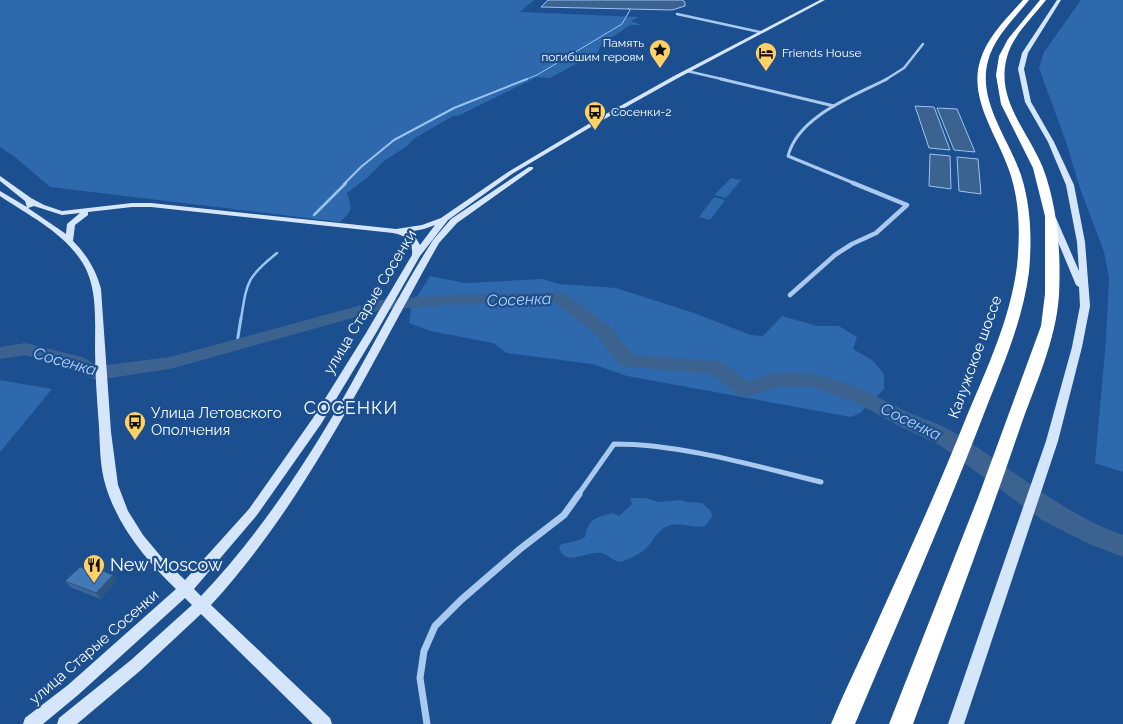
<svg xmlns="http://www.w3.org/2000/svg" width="1123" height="724" font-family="Raleway,sans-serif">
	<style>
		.green { fill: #2e69ad }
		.water { fill: #3c6290; stroke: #9cc4f0 }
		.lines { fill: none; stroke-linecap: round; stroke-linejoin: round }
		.stream-far3 { stroke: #9cc4f0; stroke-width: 1 }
		.stream-far2 { stroke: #9cc4f0; stroke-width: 2 }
		.stream-far1 { stroke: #9cc4f0; stroke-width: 2.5 }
		.stream { stroke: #9cc4f0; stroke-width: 3 }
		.river { fill: #3c6290; fill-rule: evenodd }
		.street-far4 { stroke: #a9c9ee; stroke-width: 2.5 }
		.street-far3 { stroke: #a9c9ee; stroke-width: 3 }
		.street-far2 { stroke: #a9c9ee; stroke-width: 4.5 }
		.street-far1 { stroke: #a9c9ee; stroke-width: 5 }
		.street { stroke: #a9c9ee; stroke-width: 7 }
		.secondary { fill: #d6e6fa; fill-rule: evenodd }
		.highway { fill: #fff; fill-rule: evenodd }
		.wall { fill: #3a679d }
		.shaded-wall { fill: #305480 }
		.building { fill: #4478b7; stroke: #305480 }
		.labels { text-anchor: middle; stroke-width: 4.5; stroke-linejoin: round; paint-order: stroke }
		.far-poi-label { font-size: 12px; fill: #fff; stroke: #1b4f8f; text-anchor: start }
		.street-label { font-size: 15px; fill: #fff; stroke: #1b4f8f }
		.poi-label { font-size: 15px; fill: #fff; stroke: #1b4f8f; text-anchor: start }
		.water-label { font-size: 16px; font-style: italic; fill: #b5d3f5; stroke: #1b4f8f }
		.quarter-label { font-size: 18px; letter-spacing: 1px; fill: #fff; stroke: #1b4f8f }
		.near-poi-label { font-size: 18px; fill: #fff; stroke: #1b4f8f; text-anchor: start }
	</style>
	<rect width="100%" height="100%" fill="#1b4f8f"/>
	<!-- green -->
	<g class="green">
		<path d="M0,0H534L520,12L639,17L631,21L641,25H630L601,45L598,52L550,78L537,77L460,115L453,116L415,138L407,146L384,161L368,177L347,193C353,210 352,210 340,222L50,187L15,157L0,147Z"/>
		<polygon points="1081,0 1123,0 1123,472 1095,463 1106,340 1109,278 1104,252 1080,188 1066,142 1039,68 1044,52"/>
		<polygon points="731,178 741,180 726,198 714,195"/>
		<polygon points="714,197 725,200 710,220 699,217"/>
		<polygon points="430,276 465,283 543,279 559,284 616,288 694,313 751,335 763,336 782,316 817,326 839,326 857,337 853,349 872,360 884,374 884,389 860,413 851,417 627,376 592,364 507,353 493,343 430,331 409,323 411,306"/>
		<polygon points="0,380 52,389 0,452"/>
		<path d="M630,498H645L658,502L680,500L687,502L702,503L711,511L712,517L705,526C694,529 682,522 671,525C653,531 655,542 643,551C638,554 631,558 626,560C616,566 610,555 602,553C588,550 563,569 559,546C567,541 576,543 585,537C589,518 594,518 613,513L619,516L632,504Z"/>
	</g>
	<!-- water -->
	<g class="water">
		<polygon points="548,0 682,0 685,2 685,6 672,10 541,7"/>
		<polygon points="915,106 934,107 950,150 929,148"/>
		<polygon points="937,108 957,109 975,152 954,150"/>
		<polygon points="930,154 950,156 951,189 929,186"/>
		<polygon points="957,157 978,159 981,194 959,191"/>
	</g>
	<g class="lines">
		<!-- stream-far3 -->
		<polyline class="stream-far3" points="524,80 537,75 622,24 630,10 628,8"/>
		<!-- stream-far2 -->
		<polyline class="stream-far2" points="344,184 361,167 394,140 454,108 527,79"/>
		<!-- stream-far1 -->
		<g class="stream-far1">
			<polyline points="314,215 346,183"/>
			<path d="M241,319C247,281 247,277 277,253"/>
		</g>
		<!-- stream -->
		<polyline class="stream" points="237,343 241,318"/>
		<!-- river -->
		<path class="river" d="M558,292L564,293L609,326L634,355L716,361L723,363L749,382C758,379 768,374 778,373C823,369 864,389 903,410C920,418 939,423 955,433C1013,468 1058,512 1123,535V557L1089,544L1042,520L938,444L899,426L855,402L812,387H778L746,397L739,395L711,374L621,366L595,334L554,302L446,305L381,310L170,369L96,380L68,367L25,355L0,359V347L25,343L82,357L99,366L170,357L380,300L446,295Z"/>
		<!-- street-far4 -->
		<g class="street-far4">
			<polyline points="677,14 760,32"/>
			<polyline points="687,71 726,80"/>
			<polyline points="885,80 904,68 923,44"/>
		</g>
		<!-- street-far3 -->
		<g class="street-far3">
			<polyline points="721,79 834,106"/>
			<path d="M856,184L788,156C798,116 854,96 887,79"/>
		</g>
		<!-- street-far2 -->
		<polyline class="street-far2" points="790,295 835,255 852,244 876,233 907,205 853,183"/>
		<!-- street-far1 -->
		<path class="street-far1" d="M578,495L614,444C682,444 755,466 821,482"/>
		<!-- street -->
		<polyline class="street" points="427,724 420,678 424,651 435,626 461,600 520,549 564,515 579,494"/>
		<!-- secondary -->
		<g class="secondary">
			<path d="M820,0H825L678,78L601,121L512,174L448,220L420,256L376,333L321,424L257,515L194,589L201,596C256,538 301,471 341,402C372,348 400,292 433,240L451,219L529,167H533V169L457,223L439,243C369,367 308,499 211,605L330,718L332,724H313L201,614L141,670L77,724H57L59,718L131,660L192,605L185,598L78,695L43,724H23L25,718L68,685L176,589C146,560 119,528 106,487C100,468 100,447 99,427C97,400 95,374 95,347C95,318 98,284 80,259C61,231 28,215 0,196V191L27,207L25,201L0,181V176L31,198L44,205L62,211L132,203H151L396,229L422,225L441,218L508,172L597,119L674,76ZM34,206L62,215L80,213L67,224L66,234L28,208ZM132,207H151L393,233C407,236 413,240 412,255L366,333L313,418L249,509L185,580L163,559L143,535L128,511L118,485L111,432L101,289C96,270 87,255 73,241L75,225L88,215V212ZM435,225L420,245L414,235L408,232L424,229Z"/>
			<polygon points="1057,0 1061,0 1028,53 1024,69 1031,102 1054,142 1074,185 1085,242 1090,306 1082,347 1058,441 964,724 948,724 1046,441 1072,347 1080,306 1079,287 1076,285 1048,218 1052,216 1056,218 1079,271 1077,242 1066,185 1048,142 1025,102 1018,69 1022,53"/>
		</g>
		<!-- highway -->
		<g class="highway">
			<path d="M1023,0H1029C1014,19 994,37 988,61C977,101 1009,139 1021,175C1031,206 1032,240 1029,272C1022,326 999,374 980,424C941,525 897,624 855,724H831C847,685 866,648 883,609C912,546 940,483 966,418C987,368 1010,320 1017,266C1020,236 1020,205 1011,176C1000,139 968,101 980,61C987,37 1007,18 1023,0Z"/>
			<path d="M1040,0H1046C1033,17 1012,36 1007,57C995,100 1029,132 1043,168C1058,208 1061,253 1059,295C1056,341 1035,385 1020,428C986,528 949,626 913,724H889L979,495L1041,326L1045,294V216L1033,168L1001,104L996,75L999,56L1008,39Z"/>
		</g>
	</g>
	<!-- wall -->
	<polygon class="wall" points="65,581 117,581 100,599 70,587"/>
	<!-- shaded-wall -->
	<polygon class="shaded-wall" points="113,575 117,581 100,599 96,593"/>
	<!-- building -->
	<polygon class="building" points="80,567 96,573 100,570 113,575 96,593 65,581"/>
	<!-- icons -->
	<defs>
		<g id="sight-pin" transform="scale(1.125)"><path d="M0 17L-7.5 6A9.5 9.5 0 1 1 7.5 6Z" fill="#ffd166" stroke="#1b4f8f"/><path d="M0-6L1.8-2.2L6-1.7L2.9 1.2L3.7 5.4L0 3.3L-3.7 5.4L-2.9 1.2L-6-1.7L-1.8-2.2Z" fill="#111"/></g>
		<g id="hotel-pin" transform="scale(1.125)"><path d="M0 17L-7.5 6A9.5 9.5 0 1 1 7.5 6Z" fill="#ffd166" stroke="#1b4f8f"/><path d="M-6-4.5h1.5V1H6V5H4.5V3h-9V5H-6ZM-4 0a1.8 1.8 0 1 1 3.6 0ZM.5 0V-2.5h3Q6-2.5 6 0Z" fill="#111"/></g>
		<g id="bus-pin" transform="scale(1.125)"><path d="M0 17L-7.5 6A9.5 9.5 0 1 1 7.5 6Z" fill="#ffd166" stroke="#1b4f8f"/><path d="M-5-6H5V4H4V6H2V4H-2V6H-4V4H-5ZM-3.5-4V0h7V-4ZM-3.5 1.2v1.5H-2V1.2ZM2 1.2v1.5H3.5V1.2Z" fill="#111"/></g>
		<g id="restaurant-pin" transform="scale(1.125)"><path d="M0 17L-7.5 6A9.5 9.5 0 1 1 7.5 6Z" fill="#ffd166" stroke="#1b4f8f"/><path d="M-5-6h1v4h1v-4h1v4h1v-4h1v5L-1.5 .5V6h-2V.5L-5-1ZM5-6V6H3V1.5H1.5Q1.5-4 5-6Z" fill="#111"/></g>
	</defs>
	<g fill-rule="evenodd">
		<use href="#sight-pin" x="660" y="50"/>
		<use href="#hotel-pin" x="766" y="53"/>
		<use href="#bus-pin" x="595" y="112"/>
		<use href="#bus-pin" x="135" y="422"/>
		<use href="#restaurant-pin" x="94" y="565"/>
	</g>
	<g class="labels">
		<!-- far-poi labels -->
		<g class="far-poi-label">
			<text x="644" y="47" text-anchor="end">Память<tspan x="644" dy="14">погибшим героям</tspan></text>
			<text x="782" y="57">Friends House</text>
			<text x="611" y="116">Сосенки-2</text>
		</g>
		<!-- street labels -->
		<g class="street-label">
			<text transform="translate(370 302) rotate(-59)" y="5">улица Старые Сосенки</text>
			<text transform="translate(975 357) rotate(-70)" y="5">Калужское шоссе</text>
			<text transform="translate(94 647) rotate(-41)" y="5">улица Старые Сосенки</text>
		</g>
		<!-- poi labels -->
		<g class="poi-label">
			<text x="151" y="418">Улица Летовского<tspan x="151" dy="17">Ополчения</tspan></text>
		</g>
		<!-- water labels -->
		<g class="water-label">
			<text transform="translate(519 299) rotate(-2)" y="6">Сосенка</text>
			<text transform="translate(65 361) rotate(16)" y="6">Сосенка</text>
			<text transform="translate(911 421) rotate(26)" y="6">Сосенка</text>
		</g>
		<!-- quarter labels -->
		<g class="quarter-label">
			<text x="351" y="414">СОСЕНКИ</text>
		</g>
		<!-- near-poi labels -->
		<g class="near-poi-label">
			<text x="110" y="571">New Moscow</text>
		</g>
	</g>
</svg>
